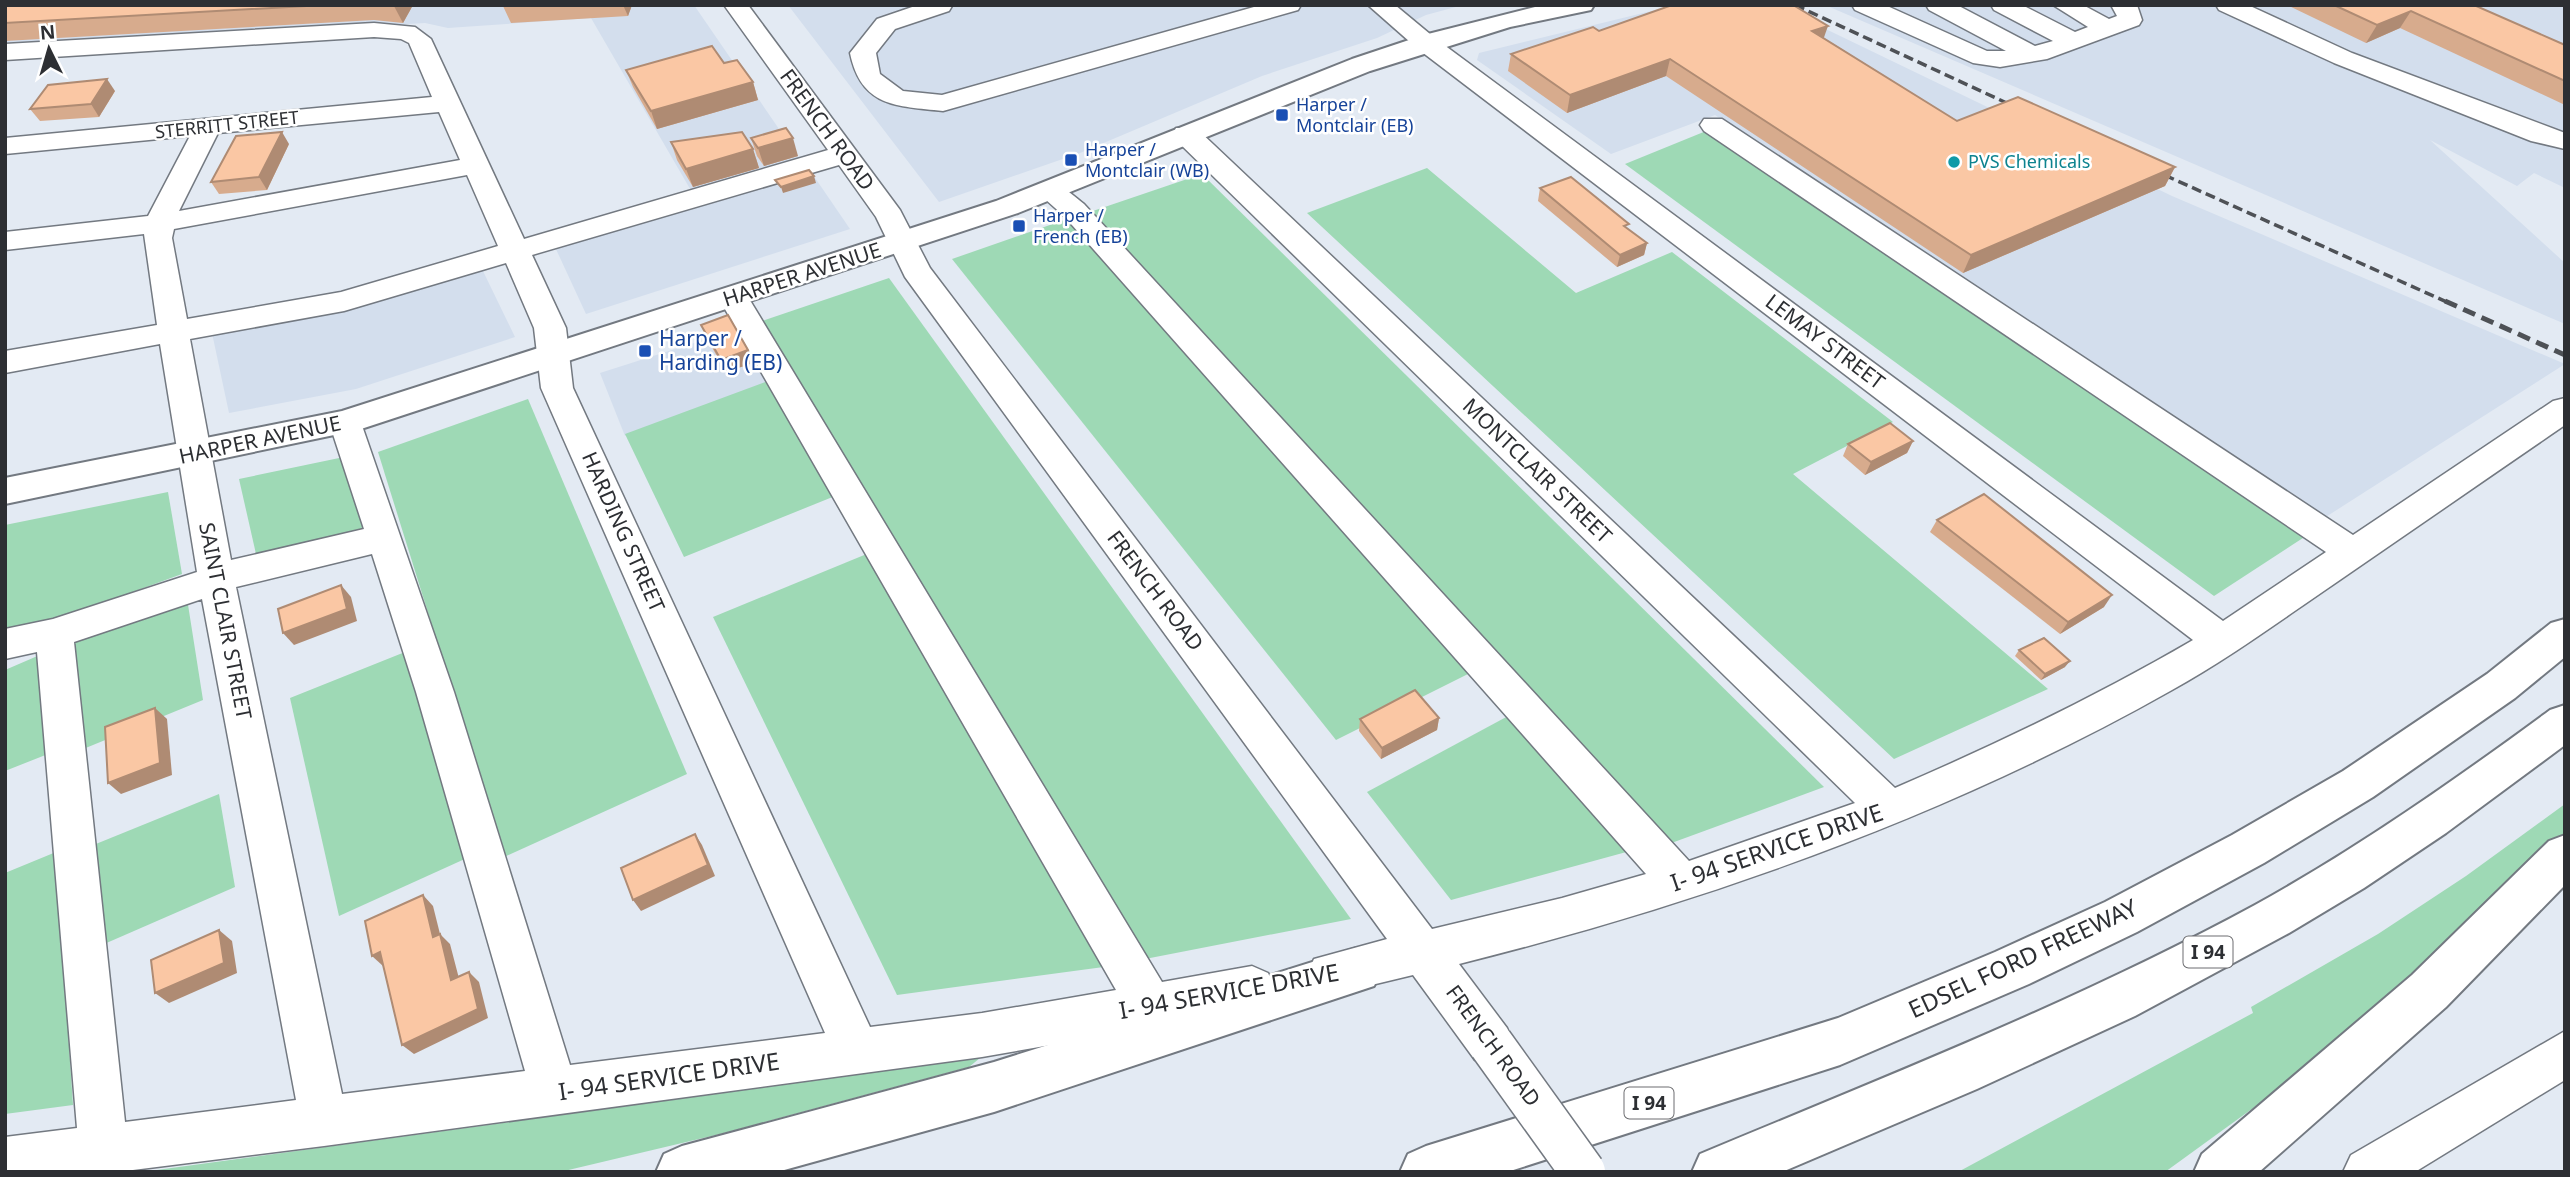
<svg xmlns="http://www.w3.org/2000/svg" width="2570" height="1177" font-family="'Noto Sans',sans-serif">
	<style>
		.built { fill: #d3deed }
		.green { fill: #9ed9b5 }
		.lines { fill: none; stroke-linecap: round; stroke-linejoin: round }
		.minor-casing { stroke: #737981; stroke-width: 3 }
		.major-casing { stroke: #737981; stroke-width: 4 }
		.highway-casing { stroke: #737981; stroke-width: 4 }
		.minor { fill: #fff; fill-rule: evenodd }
		.major { fill: #fff; fill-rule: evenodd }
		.highway { fill: #fff; fill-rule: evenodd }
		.rail-far1 { stroke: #4e5156; stroke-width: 3.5; stroke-dasharray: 10 5; stroke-linecap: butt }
		.rail { stroke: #4e5156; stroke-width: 5; stroke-dasharray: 13 7; stroke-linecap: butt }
		.minor-bridge-casing { stroke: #737981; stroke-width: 47; stroke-linecap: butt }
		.minor-bridge { stroke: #fff; stroke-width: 44 }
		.wall { fill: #d7ab8d }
		.shaded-wall { fill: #af8b73 }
		.building { fill: #fac7a4; stroke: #af8b73; stroke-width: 2 }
		.transit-dot { fill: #1a4fb4; stroke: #fff; stroke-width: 2.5 }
		.culture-dot { fill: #0f9aa8; stroke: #fff; stroke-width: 2.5 }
		.labels { text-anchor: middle; stroke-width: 5; stroke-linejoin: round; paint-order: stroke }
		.far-transit-label { font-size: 18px; fill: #164399; stroke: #fff; text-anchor: start }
		.far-street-label { font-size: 18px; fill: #2d2f33; stroke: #fff }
		.far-culture-label { font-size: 18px; fill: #0d838f; stroke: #fff; text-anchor: start }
		.shield { fill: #fff; stroke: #6c6d70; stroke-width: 2 }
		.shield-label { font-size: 19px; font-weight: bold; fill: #2d2f33 }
		.street-label { font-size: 21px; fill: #2d2f33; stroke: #fff }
		.transit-label { font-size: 21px; fill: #164399; stroke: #fff; text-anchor: start }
		.near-street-label { font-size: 24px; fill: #2d2f33; stroke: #fff }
	</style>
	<rect width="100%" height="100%" fill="#e3eaf3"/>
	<!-- built -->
	<g class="built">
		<polygon points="5,5 694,5 801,161 693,194 591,18 448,28 425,23 5,48"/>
		<polygon points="788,5 1463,5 1426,15 1377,38 1262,76 1080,153 939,202"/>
		<polygon points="1676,5 1776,5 2172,196 2565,364 2321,520 1715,115 1611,154 1477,60 1479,53"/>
		<polygon points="1825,5 2565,5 2565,188 2534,173 2517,186 2430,140 2565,263 2565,324"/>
		<polygon points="809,169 850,229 586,314 555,247"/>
		<polygon points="482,269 515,337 356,389 229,413 212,333"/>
		<polygon points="744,327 773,386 625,436 600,373"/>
	</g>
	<!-- green -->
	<g class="green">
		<polygon points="1711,129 2306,536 2214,596 1625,164"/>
		<polygon points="1427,168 1576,293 1672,252 1893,422 1793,474 2048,689 1894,759 1307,213"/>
		<polygon points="1202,174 1824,787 1666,845 1090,212"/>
		<polygon points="1070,218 1474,671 1336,740 952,259"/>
		<polygon points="889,278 1351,919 1145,959 762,321"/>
		<polygon points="768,381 835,496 684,557 625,434"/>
		<polygon points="528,399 687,774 504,857 378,452"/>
		<polygon points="344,457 367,532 256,554 239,479"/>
		<polygon points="168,492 182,574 53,621 5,631 5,525"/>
		<polygon points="874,551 1111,966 897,995 713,617"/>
		<polygon points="186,592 203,700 49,763 48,754 5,771 5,670"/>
		<polygon points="405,652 467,858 339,916 290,698"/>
		<polygon points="1510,715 1630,851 1451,900 1367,792"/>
		<polygon points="219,794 235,887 95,948 86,848"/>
		<polygon points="2565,804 2565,850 2391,1008 2165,1172 1958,1172 2253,1013 2251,1007 2378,934 2466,876"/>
		<polygon points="56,852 73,1105 5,1114 5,873"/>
		<polygon points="980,1058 969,1067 720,1134 560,1172 142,1172"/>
	</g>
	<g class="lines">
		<!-- minor casing -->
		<g class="minor-casing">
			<g id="minor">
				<path d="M724,5H748L900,210L930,268L1432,929L1562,898L1646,874L1064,216L1036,191L1040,185C1059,180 1070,193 1084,204L1689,861L1855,803L1176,140L1173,134L1176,128H1196L1895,788C1997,744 2097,696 2193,640L1418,49L1368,5H1395L1436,39L2223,621L2326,552L1704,131L1700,125L1704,119H1722L2353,535L2553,401L2565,398V425C2488,478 2411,531 2334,584C2281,620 2228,659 2172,690C1949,816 1707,902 1459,964L1507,1028L1514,1044L1507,1060L1491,1067L1475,1060L1413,975L1330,995L1314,989L1307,974L1314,959L1387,939L905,277L876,217L839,165L532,255L566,328L573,388L870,1027L982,1013L1116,990L718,297L722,290L733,287L744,290L748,297L1162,982L1252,966L1268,973L1275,988L1268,1003L1252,1010L982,1057L324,1146L117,1172H5V1137L77,1128L37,652L5,659V629L53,619L197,572L160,344L5,373V351L157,325L144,234L5,250V232L148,216L190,136L5,154V138L432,97L409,43L401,39L374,37L5,60V44L374,23L415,27L431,39L524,239L828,150ZM439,112L460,160L179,211L218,133ZM467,175L498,246L341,292L187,319L172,238L174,229ZM506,263L534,328L541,388L825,1033L570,1065L454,692L358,414L346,411L334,414L329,422L364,529L231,560L190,339L344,311ZM372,554L416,692L525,1071L342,1094L236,587ZM202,599L296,1100L125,1122L74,642Z"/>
				<path d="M918,5L952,6L949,11L895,29L876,53L880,74L903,91L942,95L1261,5H1301L1298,10L943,111C896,106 861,107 850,53L877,19Z"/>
				<polygon points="1852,5 1885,5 1987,51 2006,51 1929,10 1926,5 1957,5 2035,46 2053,41 1994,10 1991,5 2022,5 2075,32 2088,27 2053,5 2083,5 2109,19 2117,16 2111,5 2137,5 2142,20 2139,25 2047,59 2000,67 1973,63 1855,10"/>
				<polygon points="2216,5 2248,5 2352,53 2565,133 2565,149 2531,141 2334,63 2219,10"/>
				<polygon points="2565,1031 2565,1080 2415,1172 2343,1172 2351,1155"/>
			</g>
		</g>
		<!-- major casing -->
		<g class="major-casing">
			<polygon id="major" points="1543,5 1594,5 1591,10 1510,27 1370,71 1018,213 358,430 5,504 5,478 342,411 996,201 1352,59 1424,35"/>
		</g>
		<!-- highway casing -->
		<g class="highway-casing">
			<g id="highway">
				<polygon points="2565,619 2565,657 2515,698 2373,797 2264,863 2137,932 2029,984 1840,1065 1507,1172 1400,1172 1408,1154 1426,1146 1838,1018 1995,952 2105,902 2232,835 2343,771 2487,674 2551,623"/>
				<path d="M2565,705V745L2446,833L2364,888L2289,933L2135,1016L1977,1089L1782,1172H1692L1700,1154C1887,1076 2076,1002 2255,905C2358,848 2455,780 2550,710Z"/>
				<polygon points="2565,835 2565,885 2446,1007 2259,1172 2194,1172 2202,1154 2412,975 2549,841"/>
				<polygon points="1357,948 1374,954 1381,970 1374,986 994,1112 777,1172 656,1172 664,1154 682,1146 994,1062"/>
			</g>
		</g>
		<!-- minor -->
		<use href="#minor" class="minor"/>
		<!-- major -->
		<use href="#major" class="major"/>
		<!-- highway -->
		<use href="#highway" class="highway"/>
		<!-- rail-far1 -->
		<g class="rail-far1">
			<polyline points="1795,5 2024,111"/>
			<polyline points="2151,169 2449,303"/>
		</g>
		<!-- rail -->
		<polyline class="rail" points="2445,301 2565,355"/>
		<!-- minor-bridge casing -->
		<g class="minor-bridge-casing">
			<polyline id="minor-bridge" points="1491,1044 1583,1172"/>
		</g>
		<!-- minor-bridge -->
		<use href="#minor-bridge" class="minor-bridge"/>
	</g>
	<!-- wall -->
	<g class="wall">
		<polygon points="5,5 413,5 403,23 374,20 5,41"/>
		<polygon points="632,5 628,16 511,23 503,6"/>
		<polygon points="2287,5 2474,5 2565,45 2565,105 2400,28 2366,43"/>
		<polygon points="1599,31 1824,38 1957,121 2175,167 2165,186 1963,273 1666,76 1567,113 1508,71 1511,54"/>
		<polygon points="724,63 753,82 758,100 657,129 633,87 626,70"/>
		<polygon points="115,91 99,117 40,121 30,109"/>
		<polygon points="751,138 798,156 764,166 757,156"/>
		<polygon points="671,142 753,149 759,168 693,187 677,160"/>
		<polygon points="289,144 267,190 219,194 211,182"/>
		<polygon points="1540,188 1628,229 1647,243 1644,255 1617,267 1538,201"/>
		<polygon points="701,325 748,350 753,363 726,372 706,337"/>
		<polygon points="1913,441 1907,453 1865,475 1843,456 1848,444"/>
		<polygon points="1937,520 2104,607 2060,634 1930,532"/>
		<polygon points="2019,650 2065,667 2041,680 2015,656"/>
		<polygon points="1439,718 1437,730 1381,759 1359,731 1360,719"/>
	</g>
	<!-- shaded-wall -->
	<g class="shaded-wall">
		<polygon points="395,5 413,5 403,23 394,6"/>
		<polygon points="623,5 632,5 628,16"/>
		<polygon points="2411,11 2400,28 2366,43 2377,25"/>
		<polygon points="1828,26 1822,43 1812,31"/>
		<polygon points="1670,59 1666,76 1567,113 1570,95"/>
		<polygon points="107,79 115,91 99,117 91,104"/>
		<polygon points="753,82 758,100 657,129 651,111"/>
		<polygon points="282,132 289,144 267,190 259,177"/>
		<polygon points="793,138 798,156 764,166 758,148"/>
		<polygon points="753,149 759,168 693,187 686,169"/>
		<polygon points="2175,167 2165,186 1963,273 1971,255"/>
		<polygon points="814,176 816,183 783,193 781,187"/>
		<polygon points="1647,243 1644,255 1617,267 1620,255"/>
		<polygon points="748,350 753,363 726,372 721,360"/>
		<polygon points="1913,441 1907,453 1865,475 1871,462"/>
		<polygon points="341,585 351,597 357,621 294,645 283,633"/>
		<polygon points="2112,595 2104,607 2060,634 2068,622"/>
		<polygon points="2070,661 2065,667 2041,680 2045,674"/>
		<polygon points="155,708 167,719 172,775 121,794 108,783"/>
		<polygon points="1439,718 1437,730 1381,759 1382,748"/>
		<polygon points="695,834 702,845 715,876 641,911 633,900"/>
		<polygon points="423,895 433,906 440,934 450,944 462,990 451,980 433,937"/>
		<polygon points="219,930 232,941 237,973 169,1003 155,993"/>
		<polygon points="380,952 391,962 383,966 372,956"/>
		<polygon points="469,972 479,982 488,1018 414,1054 402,1045"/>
	</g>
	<!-- building -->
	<g class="building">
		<polygon points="5,5 324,5 5,23"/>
		<polygon points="1672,5 1793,5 1828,26 1812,31 1957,121 2018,97 2175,167 1971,255 1670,59 1570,95 1511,54 1593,27 1599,31"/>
		<polygon points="2334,5 2474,5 2565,45 2565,81 2411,11 2377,25"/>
		<polygon points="712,46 724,63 737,60 753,82 651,111 626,70"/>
		<polygon points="107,79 91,104 30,109 48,85"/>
		<polygon points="786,128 793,138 758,148 751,138"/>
		<polygon points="282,132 259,177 211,182 236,136"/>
		<polygon points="742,132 753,149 686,169 671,142"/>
		<polygon points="809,170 814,176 781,187 775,180"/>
		<polygon points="1571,177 1629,224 1624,226 1647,243 1620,255 1540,188"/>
		<polygon points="728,315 748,350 721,360 701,325"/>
		<polygon points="1890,423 1913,441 1871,462 1848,444"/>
		<polygon points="1984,494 2112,595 2068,622 1937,520"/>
		<polygon points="341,585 347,609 283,633 278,609"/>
		<polygon points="2044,638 2070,661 2045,674 2019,650"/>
		<polygon points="1415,690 1439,718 1382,748 1360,719"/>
		<polygon points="155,708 160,763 108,783 105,727"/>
		<polygon points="695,834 708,865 633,900 621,868"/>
		<polygon points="423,895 433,937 440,934 451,980 469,972 478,1009 402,1045 380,952 372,956 365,921"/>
		<polygon points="219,930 224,963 155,993 151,960"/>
	</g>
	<!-- markers -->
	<g class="transit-dot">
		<rect x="1275" y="108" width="14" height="14" rx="3.5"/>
		<rect x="1064" y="153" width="14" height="14" rx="3.5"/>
		<rect x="1012" y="219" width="14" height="14" rx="3.5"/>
		<rect x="638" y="344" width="14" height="14" rx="3.5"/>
	</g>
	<circle class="culture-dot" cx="1954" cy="162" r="7"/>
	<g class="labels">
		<!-- far-transit labels -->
		<g class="far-transit-label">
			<text x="1296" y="111">Harper /<tspan x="1296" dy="21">Montclair (EB)</tspan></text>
			<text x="1085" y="156">Harper /<tspan x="1085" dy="21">Montclair (WB)</tspan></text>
			<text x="1033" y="222">Harper /<tspan x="1033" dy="21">French (EB)</tspan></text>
		</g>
		<!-- far-street labels -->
		<g class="far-street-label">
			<text transform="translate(227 125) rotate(-6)" y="6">STERRITT STREET</text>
		</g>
		<!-- far-culture labels -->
		<g class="far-culture-label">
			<text x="1968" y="168">PVS Chemicals</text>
		</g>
		<!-- shield labels -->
		<g class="shield">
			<rect x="2183.5" y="936.5" width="49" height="31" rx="5"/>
			<rect x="1624.5" y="1087.5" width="49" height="31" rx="5"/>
		</g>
		<g class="shield-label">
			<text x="2208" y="959">I 94</text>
			<text x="1649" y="1110">I 94</text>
		</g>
		<!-- street labels -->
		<g class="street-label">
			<text transform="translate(827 130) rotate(54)" y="7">FRENCH ROAD</text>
			<text transform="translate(802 275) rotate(-18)" y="7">HARPER AVENUE</text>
			<text transform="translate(1825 342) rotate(37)" y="7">LEMAY STREET</text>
			<text transform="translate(260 440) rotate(-12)" y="7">HARPER AVENUE</text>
			<text transform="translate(1537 471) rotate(44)" y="7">MONTCLAIR STREET</text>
			<text transform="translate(623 532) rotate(66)" y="7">HARDING STREET</text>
			<text transform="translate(1155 591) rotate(53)" y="7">FRENCH ROAD</text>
			<text transform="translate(225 621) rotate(79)" y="7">SAINT CLAIR STREET</text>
			<text transform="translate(1493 1046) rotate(54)" y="7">FRENCH ROAD</text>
		</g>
		<!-- transit labels -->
		<g class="transit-label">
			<text x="659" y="346">Harper /<tspan x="659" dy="24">Harding (EB)</tspan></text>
		</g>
		<!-- near-street labels -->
		<g class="near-street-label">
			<text transform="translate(1777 848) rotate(-19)" y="8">I- 94 SERVICE DRIVE</text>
			<text transform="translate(2023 959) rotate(-25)" y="8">EDSEL FORD FREEWAY</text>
			<text transform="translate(1229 992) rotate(-10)" y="8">I- 94 SERVICE DRIVE</text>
			<text transform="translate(669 1077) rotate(-8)" y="8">I- 94 SERVICE DRIVE</text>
		</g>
	</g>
	<!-- border -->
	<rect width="2570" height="1177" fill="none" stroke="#2d2f33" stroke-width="14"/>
	<!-- north arrow -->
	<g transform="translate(49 49) rotate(355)" stroke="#ffffff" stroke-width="5" paint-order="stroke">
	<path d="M0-5L12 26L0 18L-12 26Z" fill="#2d2f33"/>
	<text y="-10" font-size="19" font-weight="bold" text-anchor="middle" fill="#2d2f33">N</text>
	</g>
</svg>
